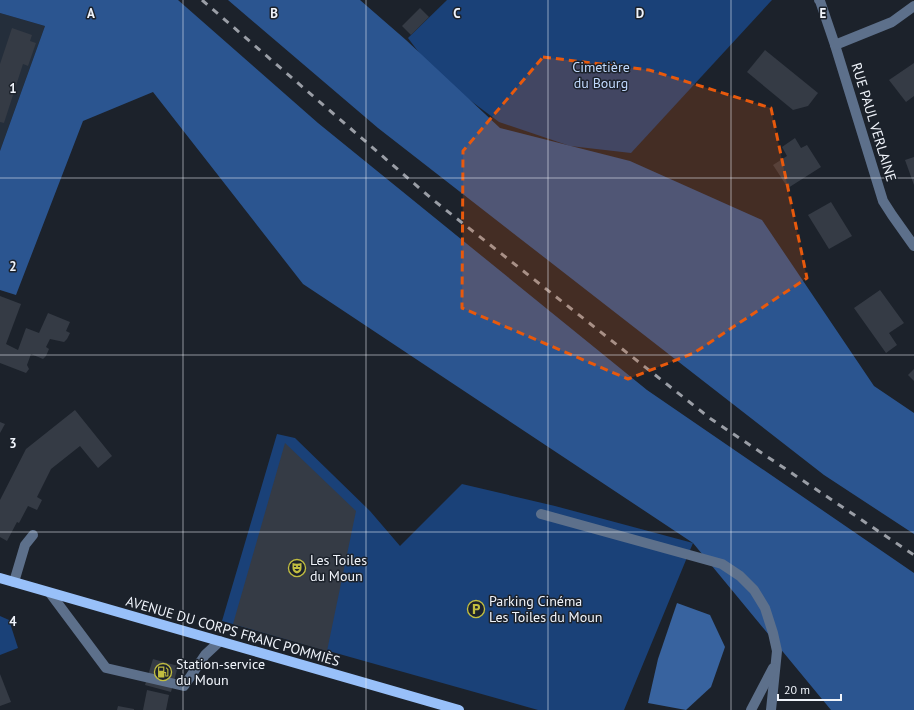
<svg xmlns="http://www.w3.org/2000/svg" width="914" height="710" font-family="'PT Sans',sans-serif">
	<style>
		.built { fill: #242e3b }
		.green { fill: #1a4178 }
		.forest { fill: #2b5590 }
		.water { fill: #38639f }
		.building { fill: #353b45 }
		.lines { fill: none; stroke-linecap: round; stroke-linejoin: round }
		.minor { stroke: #5d708b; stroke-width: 10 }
		.major { stroke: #98c0f9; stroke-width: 10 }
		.rail { stroke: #9a9ea6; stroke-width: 3; stroke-dasharray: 7 7; stroke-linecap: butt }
		.marked { fill: #e8590c; fill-opacity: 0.2; stroke: #e8590c; stroke-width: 3; stroke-dasharray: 8 5; stroke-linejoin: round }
		.grid { fill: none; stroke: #f0f4fb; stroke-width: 1; stroke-opacity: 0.55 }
		.labels { text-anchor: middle; stroke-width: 3; stroke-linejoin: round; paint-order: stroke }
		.park-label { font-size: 14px; fill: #c0d9fc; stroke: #1c222b }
		.street-label { font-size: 14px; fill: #f0f4fb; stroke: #1c222b }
		.poi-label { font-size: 14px; fill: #f0f4fb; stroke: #1c222b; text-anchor: start }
		.grid-label { font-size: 13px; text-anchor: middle; font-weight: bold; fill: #f0f4fb; stroke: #1c222b; stroke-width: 3; stroke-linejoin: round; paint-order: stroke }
	</style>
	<rect width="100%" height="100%" fill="#1c222b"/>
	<!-- built -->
	<polygon class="built" points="0,13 45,26 0,151"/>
	<!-- green -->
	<g class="green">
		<polygon points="447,0 772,0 631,153 570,146 499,122 435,74 408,38"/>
		<polygon points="277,434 295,438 370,511 400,546 462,484 555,506 693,543 624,710 538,710 222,621"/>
		<polygon points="0,616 9,620 18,648 0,655"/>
	</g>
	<!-- forest -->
	<g class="forest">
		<polygon points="0,0 178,0 318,123 647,390 914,573 914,710 831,710 693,543 303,284 153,92 83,121 16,295 0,290 0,151 45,26 0,13"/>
		<polygon points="228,0 360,0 406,40 500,128 630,161 762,220 874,386 914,413 914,534 824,475 378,128"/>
	</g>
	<!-- water -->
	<polygon class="water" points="677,603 710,615 725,647 711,687 686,710 648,703 658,659"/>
	<!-- building -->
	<g class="building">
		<polygon points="420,8 429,17 411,35 402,26"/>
		<polygon points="12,28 32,35 30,41 36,43 28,66 23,64 4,123 0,122 0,64"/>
		<polygon points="765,50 818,93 808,106 793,110 747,72"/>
		<polygon points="914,63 914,96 906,102 889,80"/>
		<polygon points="795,138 801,148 807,145 821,167 788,188 773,165 787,156 782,147"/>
		<polygon points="914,157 914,185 905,160"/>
		<polygon points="831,202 852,236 829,249 808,215"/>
		<polygon points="880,290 904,323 889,333 897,345 886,353 854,308"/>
		<polygon points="0,296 21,304 6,344 18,350 26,328 39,333 48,313 70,322 66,331 70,333 67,339 64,342 50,339 46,347 49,349 46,356 43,359 31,354 27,365 29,369 26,373 0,363"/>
		<polygon points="914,369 914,381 908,375"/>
		<polygon points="75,410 112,456 98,468 80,446 51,469 37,497 42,500 37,510 28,506 19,523 17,522 7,541 0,537 0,500 26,449"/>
		<polygon points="0,422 5,424 0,433"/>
		<polygon points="285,443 356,511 327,651 233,624"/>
		<polygon points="153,659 178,666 171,692 145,685"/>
		<polygon points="0,674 11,702 0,706"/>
		<polygon points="147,690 169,695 166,710 143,710"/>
		<polygon points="118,706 134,709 134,710 117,710"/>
	</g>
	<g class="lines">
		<!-- minor -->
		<g class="minor">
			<polyline points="819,0 820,1 835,45 883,201 892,215 914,246"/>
			<polyline points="835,45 892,22 914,6"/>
			<polyline points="541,514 722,564 740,576 754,590 765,608 773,633 777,651 771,710"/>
			<polyline points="14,582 25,545 33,535"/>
			<polyline points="50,593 106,668 184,686 205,655 220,641"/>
			<polyline points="751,710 773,668"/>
		</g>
		<!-- major -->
		<polyline class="major" points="0,578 459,710"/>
		<!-- rail -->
		<polyline class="rail" points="202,0 432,199 711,419 914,555"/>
	</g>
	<!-- marked area -->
	<path class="marked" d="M543,57L649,70L771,108L807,278L694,353L628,379L462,308L463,151Z"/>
	<!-- grid -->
	<path class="grid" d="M183,0V710M366,0V710M548,0V710M731,0V710M0,178H914M0,355H914M0,532H914"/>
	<!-- icons -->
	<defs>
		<g id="theatre-ring" transform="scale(0.9)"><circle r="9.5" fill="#1c222b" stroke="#c1bd40" stroke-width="1.5"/><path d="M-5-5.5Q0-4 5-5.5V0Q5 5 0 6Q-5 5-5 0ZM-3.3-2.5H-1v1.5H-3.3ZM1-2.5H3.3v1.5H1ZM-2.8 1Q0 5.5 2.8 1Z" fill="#c1bd40"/></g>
		<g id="parking-ring" transform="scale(0.9)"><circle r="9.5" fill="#1c222b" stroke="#c1bd40" stroke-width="1.5"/><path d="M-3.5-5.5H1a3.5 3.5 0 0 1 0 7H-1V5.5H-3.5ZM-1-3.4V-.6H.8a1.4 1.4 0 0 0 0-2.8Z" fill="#c1bd40"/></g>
		<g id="fuel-ring" transform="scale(0.9)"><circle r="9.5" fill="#1c222b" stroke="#c1bd40" stroke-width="1.5"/><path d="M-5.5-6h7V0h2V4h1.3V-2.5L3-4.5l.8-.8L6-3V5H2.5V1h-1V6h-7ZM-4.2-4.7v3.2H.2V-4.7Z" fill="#c1bd40"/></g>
	</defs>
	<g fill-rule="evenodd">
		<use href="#theatre-ring" x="297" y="568"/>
		<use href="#parking-ring" x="476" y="609"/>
		<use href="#fuel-ring" x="163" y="672"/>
	</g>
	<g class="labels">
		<!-- park labels -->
		<g class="park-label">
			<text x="601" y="72">Cimetière<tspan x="601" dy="16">du Bourg</tspan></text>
		</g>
		<!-- street labels -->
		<g class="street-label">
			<text transform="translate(874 122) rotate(73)" y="5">RUE PAUL VERLAINE</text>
			<text transform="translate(233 631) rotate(16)" y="5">AVENUE DU CORPS FRANC POMMIÈS</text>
		</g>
		<!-- poi labels -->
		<g class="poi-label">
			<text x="310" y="565">Les Toiles<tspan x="310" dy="16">du Moun</tspan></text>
			<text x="489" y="606">Parking Cinéma<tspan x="489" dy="16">Les Toiles du Moun</tspan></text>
			<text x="176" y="669">Station-service<tspan x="176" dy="16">du Moun</tspan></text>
		</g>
	</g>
	<g class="grid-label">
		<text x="91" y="18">A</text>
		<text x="274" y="18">B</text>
		<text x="457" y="18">C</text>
		<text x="640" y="18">D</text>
		<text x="823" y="18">E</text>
		<text x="13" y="93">1</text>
		<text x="13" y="271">2</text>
		<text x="13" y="448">3</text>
		<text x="13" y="626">4</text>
	</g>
	<!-- scale -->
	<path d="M778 694v6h63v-6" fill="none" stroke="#f0f4fb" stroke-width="2"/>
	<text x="784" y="694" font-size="12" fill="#f0f4fb" stroke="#1c222b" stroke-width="3" paint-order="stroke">20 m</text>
</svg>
